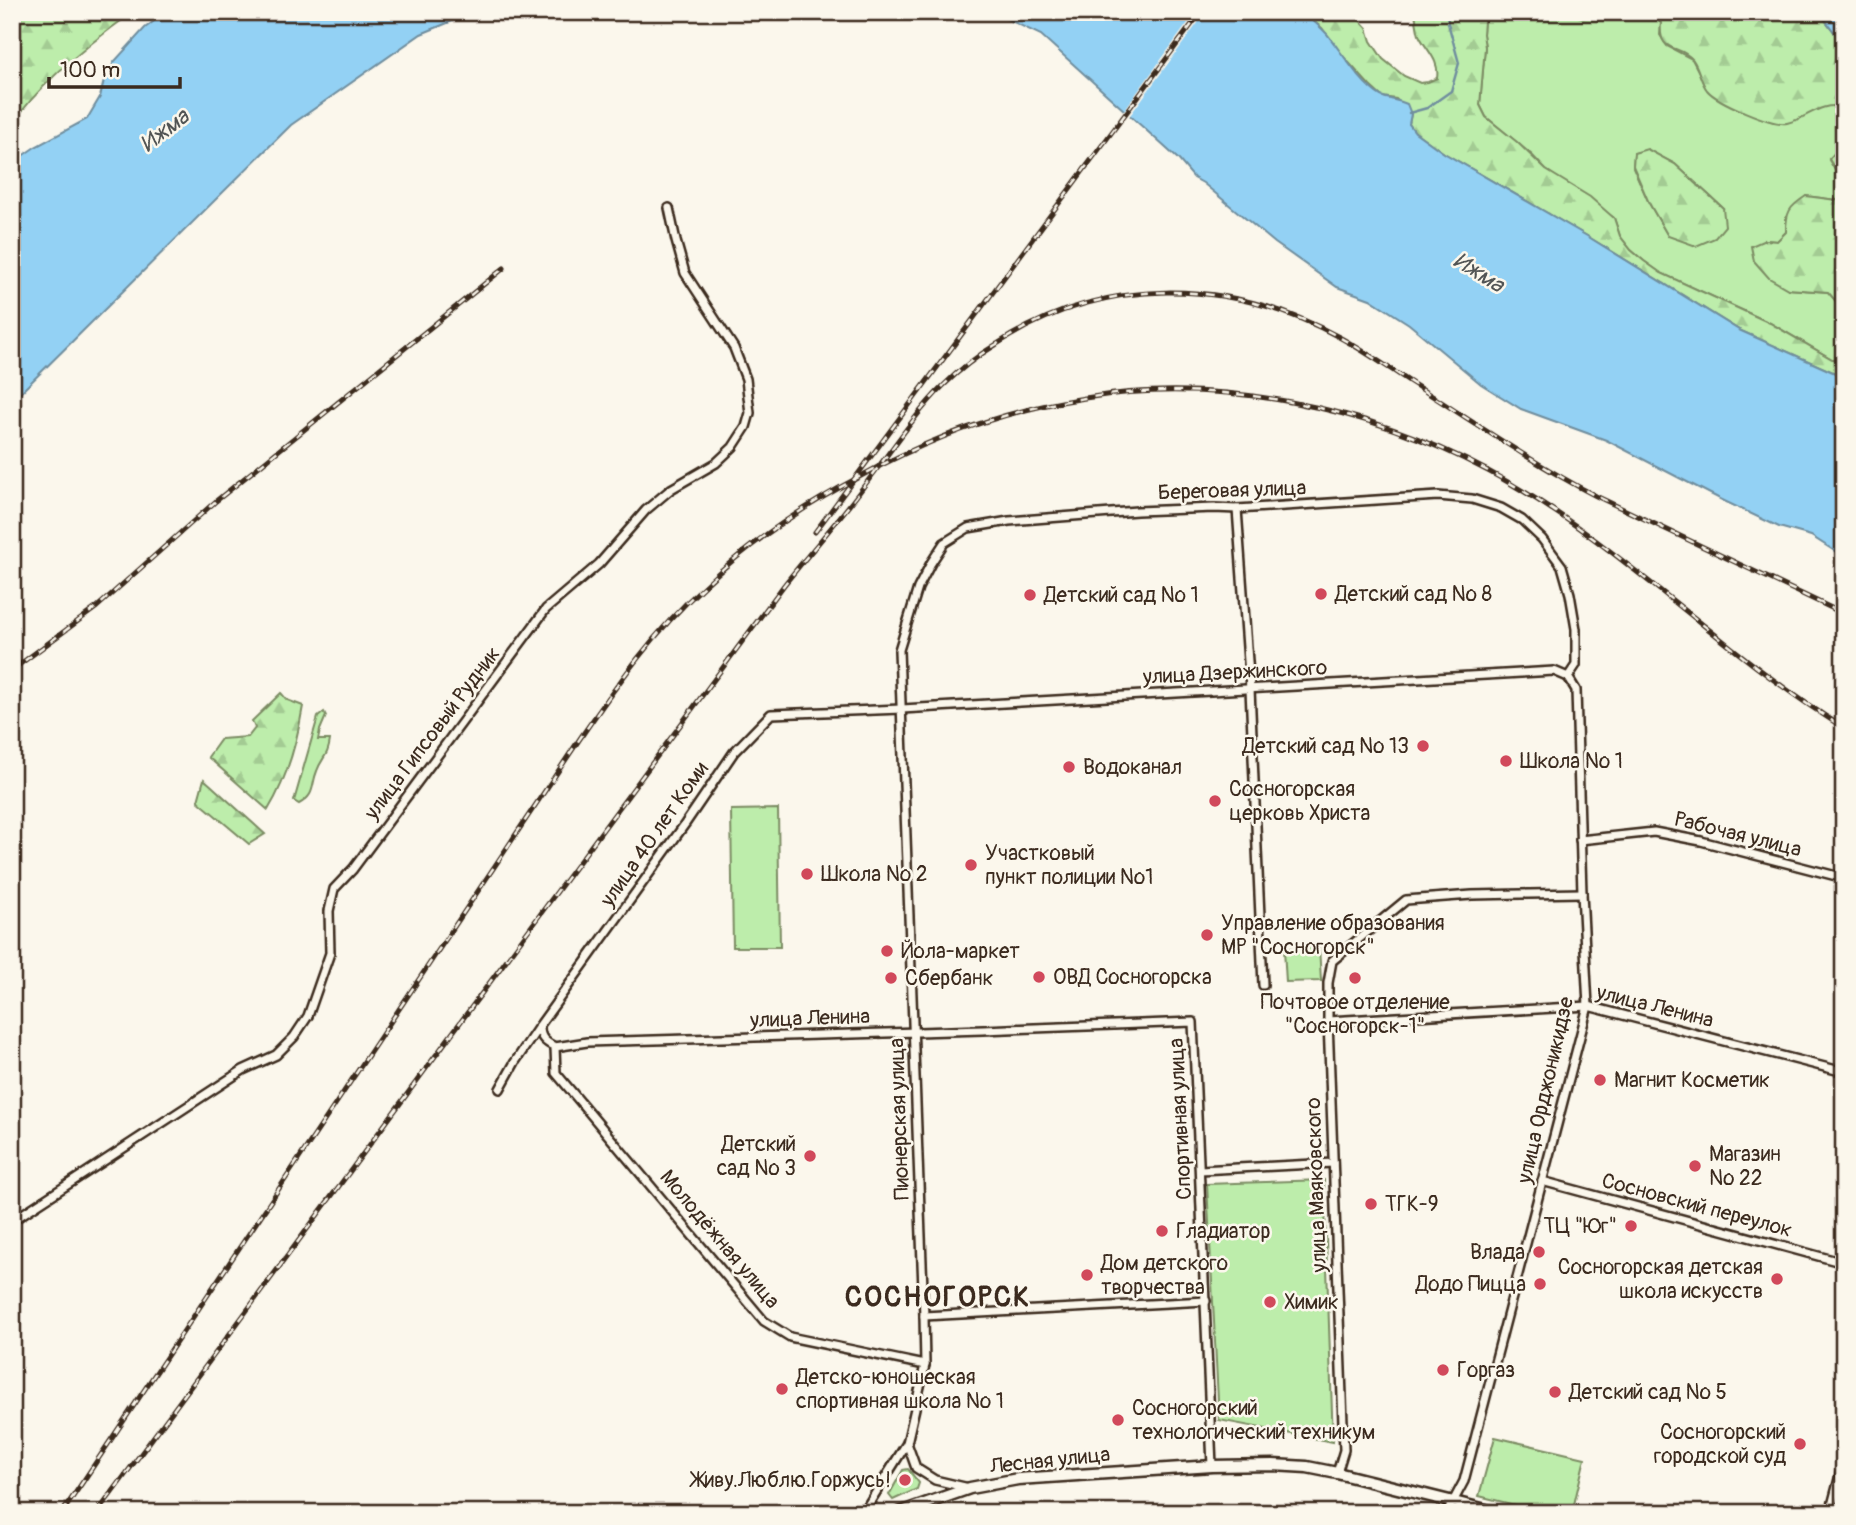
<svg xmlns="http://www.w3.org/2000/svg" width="1856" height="1525" font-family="Pangolin,sans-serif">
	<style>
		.green { fill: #bdedab; stroke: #7c8c64; stroke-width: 2; fill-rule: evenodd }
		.forest { fill: url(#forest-firs); stroke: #7c8c64; stroke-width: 2 }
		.water { fill: #93d1f4; stroke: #708e9e; stroke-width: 2 }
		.pier { fill: #fbf7ec }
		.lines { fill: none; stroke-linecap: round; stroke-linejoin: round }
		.stream { stroke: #708e9e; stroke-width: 2.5 }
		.minor-casing { stroke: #3b2a1e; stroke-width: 12 }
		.secondary-casing { stroke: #3b2a1e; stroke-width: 15 }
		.minor { stroke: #fbf7ec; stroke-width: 7 }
		.secondary { stroke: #fbf7ec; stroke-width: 10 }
		.rail-casing { stroke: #3b2a1e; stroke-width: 5 }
		.rail { stroke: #fbf7ec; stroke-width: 2.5; stroke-dasharray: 8; stroke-linecap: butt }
		.poi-dot { fill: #d1495b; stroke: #fbf7ec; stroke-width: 2.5 }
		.labels { text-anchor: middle; stroke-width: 5; stroke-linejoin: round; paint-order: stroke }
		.street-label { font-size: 21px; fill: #3b2a1e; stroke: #fbf7ec }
		.poi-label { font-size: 21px; fill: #3b2a1e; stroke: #fbf7ec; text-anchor: start }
		.water-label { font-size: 23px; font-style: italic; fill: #515454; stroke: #fbf7ec }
		.district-label { font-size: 28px; font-weight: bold; letter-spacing: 2px; fill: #3b2a1e; stroke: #fbf7ec }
	</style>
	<defs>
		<pattern id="forest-firs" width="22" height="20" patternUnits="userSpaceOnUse" patternTransform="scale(1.75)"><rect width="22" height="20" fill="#bdedab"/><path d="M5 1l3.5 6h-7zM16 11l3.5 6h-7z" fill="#a3cb93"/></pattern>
	</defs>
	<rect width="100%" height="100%" fill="#fbf7ec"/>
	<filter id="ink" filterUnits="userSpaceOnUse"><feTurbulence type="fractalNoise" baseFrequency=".0143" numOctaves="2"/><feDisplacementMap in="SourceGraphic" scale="14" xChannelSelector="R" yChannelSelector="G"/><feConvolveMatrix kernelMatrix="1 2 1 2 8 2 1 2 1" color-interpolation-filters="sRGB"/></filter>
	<g filter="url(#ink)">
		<!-- green -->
		<g class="green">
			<path d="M1488,12H1567L1583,18L1607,12H1649L1661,23L1660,35L1667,46L1692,59L1708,90L1742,110L1774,122L1830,105L1844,107V143L1829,160L1844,185V201L1806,196L1786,218V232L1777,241L1765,240L1788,289L1828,292L1842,308C1840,325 1845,341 1843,359H1832L1770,323L1661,273L1644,261L1631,250L1620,236L1614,218L1546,170L1532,155L1486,117L1480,105L1485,47L1483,34L1484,21ZM1647,150L1675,164L1723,208L1668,236L1649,203L1633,167L1634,153Z"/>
			<path d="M324,712L326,716L320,730L318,740H330C328,757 322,757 317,771C311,785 316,795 299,804L294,801L318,717Z"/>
			<polygon points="778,809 780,947 733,947 731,810"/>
			<polygon points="1319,946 1321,981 1286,982 1284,949"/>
			<polygon points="1324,1180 1333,1442 1219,1420 1207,1184"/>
			<polygon points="1495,1437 1585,1458 1572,1513 1547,1513 1479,1496"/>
			<polygon points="908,1469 919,1483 917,1489 893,1500 889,1495 903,1470"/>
		</g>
		<!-- forest -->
		<g class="forest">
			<path d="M12,12H133C91,42 40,82 12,125Z"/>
			<path d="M1302,12H1352L1367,28L1371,41L1383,59L1404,76L1420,83L1428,82L1437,78C1440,60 1426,50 1419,35C1417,29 1416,19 1415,12H1488L1484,21L1483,34L1485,47L1480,105L1486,117L1517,142L1546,170L1590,197L1614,218L1620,236L1631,250L1644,261L1661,273L1770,323L1832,359H1843L1844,357V377L1739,330L1587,236L1444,153L1415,132L1409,124L1411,114L1396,99L1382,97L1370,86L1342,55L1322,28Z"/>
			<path d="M1649,12H1812L1825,20L1844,45V107C1817,102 1810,118 1787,123C1772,126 1717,102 1707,90C1700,81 1699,68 1693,60C1679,43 1658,55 1661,23Z"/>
			<polygon points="1844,143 1844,185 1829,159"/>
			<polygon points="1647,149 1675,164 1723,208 1725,226 1715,238 1696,246 1668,236 1649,203 1633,166 1634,153"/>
			<path d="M1806,196L1844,201V338L1841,325L1842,308L1828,292L1788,289L1769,278L1754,261L1751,246L1765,240L1777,241L1786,232C1786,212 1789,207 1806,196Z"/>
			<path d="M281,693L287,700L303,706C297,742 287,779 268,810L208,757L221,739L248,737L255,728L252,721Z"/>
			<polygon points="204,779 265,834 249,844 198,801"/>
		</g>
		<!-- water -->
		<g class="water">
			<polygon points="166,12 474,12 421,34 291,125 12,401 12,163 35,147 87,119 100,97 104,80 114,62 145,28"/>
			<path d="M992,12H1302C1311,19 1319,25 1327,34C1341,51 1361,85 1381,96C1387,99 1398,100 1407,104L1411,114L1409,124L1415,132L1444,153L1587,236L1739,330L1844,377V557L1811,536L1779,527L1720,499L1606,440L1521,409L1481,384L1409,324L1370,299L1337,287L1275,243L1203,183L1194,178L1178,159L1041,35Z"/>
			<polygon points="1812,12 1844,12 1844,45 1825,20"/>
		</g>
		<!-- pier -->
		<polygon class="pier" points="1196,12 1206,12 1128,118 1122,113"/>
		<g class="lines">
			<!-- stream -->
			<polyline class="stream" points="1409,113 1427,108 1451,91 1459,63 1448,23 1447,12"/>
			<!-- minor casing -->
			<g class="minor-casing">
				<g id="minor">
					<polyline points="1237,509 1250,689 1263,985"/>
					<polyline points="1580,840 1654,832 1701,841 1844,878"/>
					<polyline points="1328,1021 1588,1006 1844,1072"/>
					<path d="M540,1027C540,1038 545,1042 555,1047"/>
					<polyline points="555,1047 587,1042 983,1030 1193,1022 1212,1466"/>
					<polyline points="555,1047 556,1073 764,1321 790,1337 925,1365"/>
					<polyline points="500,1089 515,1062 540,1025 685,824 734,752 771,714 902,709 1554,671 1568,677"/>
					<polyline points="1200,1170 1333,1163"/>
					<polyline points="1542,1181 1844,1263"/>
					<polyline points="12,1221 243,1070 276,1055 294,1037 308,1016 330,953 329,911 334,889 353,869 546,609 599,564 646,510 671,489 716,463 733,447 746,427 750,413 746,379 734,348 685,273 676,241 669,208"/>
					<polyline points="924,1316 1206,1301"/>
					<polyline points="907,1443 916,1468 935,1480 969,1488"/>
					<polyline points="1337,1473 1344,1450 1328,1021 1328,983 1332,961 1406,900 1472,895 1582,893"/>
					<polyline points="863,1513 907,1443 925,1365 924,1316 899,650 918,588 931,563 944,543 968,528 1009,521 1137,511 1214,508 1237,509 1438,496 1472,499 1501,508 1522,520 1542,539 1562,566 1570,594 1576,629 1576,665 1568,677"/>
					<polyline points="1447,1513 1464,1481 1588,1006 1582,893 1576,690 1568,677"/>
					<polyline points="1830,1513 1844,1460"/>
				</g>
			</g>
			<!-- secondary casing -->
			<g class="secondary-casing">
				<polyline id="secondary" points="899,1513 970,1488 1018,1479 1212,1466 1273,1465 1307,1467 1337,1473 1498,1513"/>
			</g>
			<!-- minor -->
			<use href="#minor" class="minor"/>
			<!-- secondary -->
			<use href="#secondary" class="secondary"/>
			<!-- rail casing -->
			<g class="rail-casing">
				<g id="rail">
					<polyline points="815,532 1201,12"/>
					<polyline points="12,670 97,607 216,501 504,268"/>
					<path d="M62,1513L581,737C618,683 655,631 703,587C750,542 804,506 861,476C930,438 1006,410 1085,398C1220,376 1368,407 1488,471C1618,540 1719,651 1844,728"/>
					<path d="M97,1513L784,585C810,552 839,520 864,486C890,453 913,416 943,386C959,370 977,356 997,344C1103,275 1229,277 1339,337C1365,351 1390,369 1415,385C1475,423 1533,463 1596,496L1844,614"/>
				</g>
			</g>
			<!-- rail -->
			<use href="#rail" class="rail"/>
		</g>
	</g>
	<!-- markers -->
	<g class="poi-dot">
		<circle cx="1321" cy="594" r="7"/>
		<circle cx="1030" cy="595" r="7"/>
		<circle cx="1423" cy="746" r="7"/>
		<circle cx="1506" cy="761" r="7"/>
		<circle cx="1069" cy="767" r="7"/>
		<circle cx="1215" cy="801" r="7"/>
		<circle cx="971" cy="865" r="7"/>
		<circle cx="807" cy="874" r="7"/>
		<circle cx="1207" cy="935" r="7"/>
		<circle cx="887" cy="951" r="7"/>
		<circle cx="1039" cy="977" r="7"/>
		<circle cx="891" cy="978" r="7"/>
		<circle cx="1355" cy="978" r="7"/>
		<circle cx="1600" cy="1080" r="7"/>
		<circle cx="810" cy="1156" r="7"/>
		<circle cx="1695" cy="1166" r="7"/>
		<circle cx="1371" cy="1204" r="7"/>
		<circle cx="1631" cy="1226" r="7"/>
		<circle cx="1162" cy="1231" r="7"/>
		<circle cx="1539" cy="1252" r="7"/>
		<circle cx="1087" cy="1275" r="7"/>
		<circle cx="1777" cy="1279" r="7"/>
		<circle cx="1540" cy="1284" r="7"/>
		<circle cx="1270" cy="1302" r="7"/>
		<circle cx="1443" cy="1370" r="7"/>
		<circle cx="782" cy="1389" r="7"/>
		<circle cx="1555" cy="1392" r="7"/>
		<circle cx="1118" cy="1420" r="7"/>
		<circle cx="1800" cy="1444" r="7"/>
		<circle cx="905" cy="1480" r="7"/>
	</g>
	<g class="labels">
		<!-- street labels -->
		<g class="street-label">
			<text transform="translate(1232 490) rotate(-2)" y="7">Береговая улица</text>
			<text transform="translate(1235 672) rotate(-3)" y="7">улица Дзержинского</text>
			<text transform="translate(432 733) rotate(-53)" y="7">улица Гипсовый Рудник</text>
			<text transform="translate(654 834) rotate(-55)" y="7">улица 40 лет Коми</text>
			<text transform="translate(1738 834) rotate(14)" y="7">Рабочая улица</text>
			<text transform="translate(1655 1006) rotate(14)" y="7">улица Ленина</text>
			<text transform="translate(810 1018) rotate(-2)" y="7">улица Ленина</text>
			<text transform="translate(1545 1090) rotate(-77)" y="7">улица Орджоникидзе</text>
			<text transform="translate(899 1119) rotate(-92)" y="7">Пионерская улица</text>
			<text transform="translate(1180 1119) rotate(-93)" y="7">Спортивная улица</text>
			<text transform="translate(1316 1185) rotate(-92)" y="7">улица Маяковского</text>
			<text transform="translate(1697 1205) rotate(15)" y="7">Сосновский переулок</text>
			<text transform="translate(720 1239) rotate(50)" y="7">Молодёжная улица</text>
			<text transform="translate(1050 1460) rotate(-6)" y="7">Лесная улица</text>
		</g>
		<!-- poi labels -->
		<g class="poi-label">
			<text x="1335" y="601">Детский сад № 8</text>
			<text x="1044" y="602">Детский сад № 1</text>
			<text x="1409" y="753" text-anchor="end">Детский сад № 13</text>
			<text x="1520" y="768">Школа № 1</text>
			<text x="1083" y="774">Водоканал</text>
			<text x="1229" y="796">Сосногорская<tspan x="1229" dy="24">церковь Христа</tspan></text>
			<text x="985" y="860">Участковый<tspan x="985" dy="24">пункт полиции №1</tspan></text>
			<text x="821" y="881">Школа № 2</text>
			<text x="1221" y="930">Управление образования<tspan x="1221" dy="24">МР "Сосногорск"</tspan></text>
			<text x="901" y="958">Йола-маркет</text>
			<text x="1053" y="984">ОВД Сосногорска</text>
			<text x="905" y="985">Сбербанк</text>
			<text x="1355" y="1009" text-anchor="middle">Почтовое отделение<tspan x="1355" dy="24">"Сосногорск-1"</tspan></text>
			<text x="1614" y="1087">Магнит Косметик</text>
			<text x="796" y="1151" text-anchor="end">Детский<tspan x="796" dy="24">сад № 3</tspan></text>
			<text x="1709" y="1161">Магазин<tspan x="1709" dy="24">№ 22</tspan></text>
			<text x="1385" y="1211">ТГК-9</text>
			<text x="1617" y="1233" text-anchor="end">ТЦ "Юг"</text>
			<text x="1176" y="1238">Гладиатор</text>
			<text x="1525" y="1259" text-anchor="end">Влада</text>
			<text x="1101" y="1270">Дом детского<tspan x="1101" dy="24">творчества</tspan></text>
			<text x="1763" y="1274" text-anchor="end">Сосногорская детская<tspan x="1763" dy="24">школа искусств</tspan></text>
			<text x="1526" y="1291" text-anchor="end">Додо Пицца</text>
			<text x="1284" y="1309">Химик</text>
			<text x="1457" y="1377">Горгаз</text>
			<text x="796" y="1384">Детско-юношеская<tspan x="796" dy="24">спортивная школа № 1</tspan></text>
			<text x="1569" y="1399">Детский сад № 5</text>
			<text x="1132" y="1415">Сосногорский<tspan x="1132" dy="24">технологический техникум</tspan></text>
			<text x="1786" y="1439" text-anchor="end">Сосногорский<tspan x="1786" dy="24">городской суд</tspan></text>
			<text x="891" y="1487" text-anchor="end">Живу.Люблю.Горжусь!</text>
		</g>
		<!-- water labels -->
		<g class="water-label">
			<text transform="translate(164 130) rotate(-38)" y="8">Ижма</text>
			<text transform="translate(1479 272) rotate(32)" y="8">Ижма</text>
		</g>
		<!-- district labels -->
		<g class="district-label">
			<text x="938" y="1306">СОСНОГОРСК</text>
		</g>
	</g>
	<!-- margin -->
	<rect width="1856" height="1525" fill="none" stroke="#fbf7ec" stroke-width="42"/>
	<rect x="21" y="21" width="1814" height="1483" fill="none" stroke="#3b2a1e" stroke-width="2.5" filter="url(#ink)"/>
	<!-- scale -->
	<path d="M49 77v10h131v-10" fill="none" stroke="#3b2a1e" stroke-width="3.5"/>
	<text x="60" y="77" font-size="21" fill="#3b2a1e" stroke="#fbf7ec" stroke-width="5" paint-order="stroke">100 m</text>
</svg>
